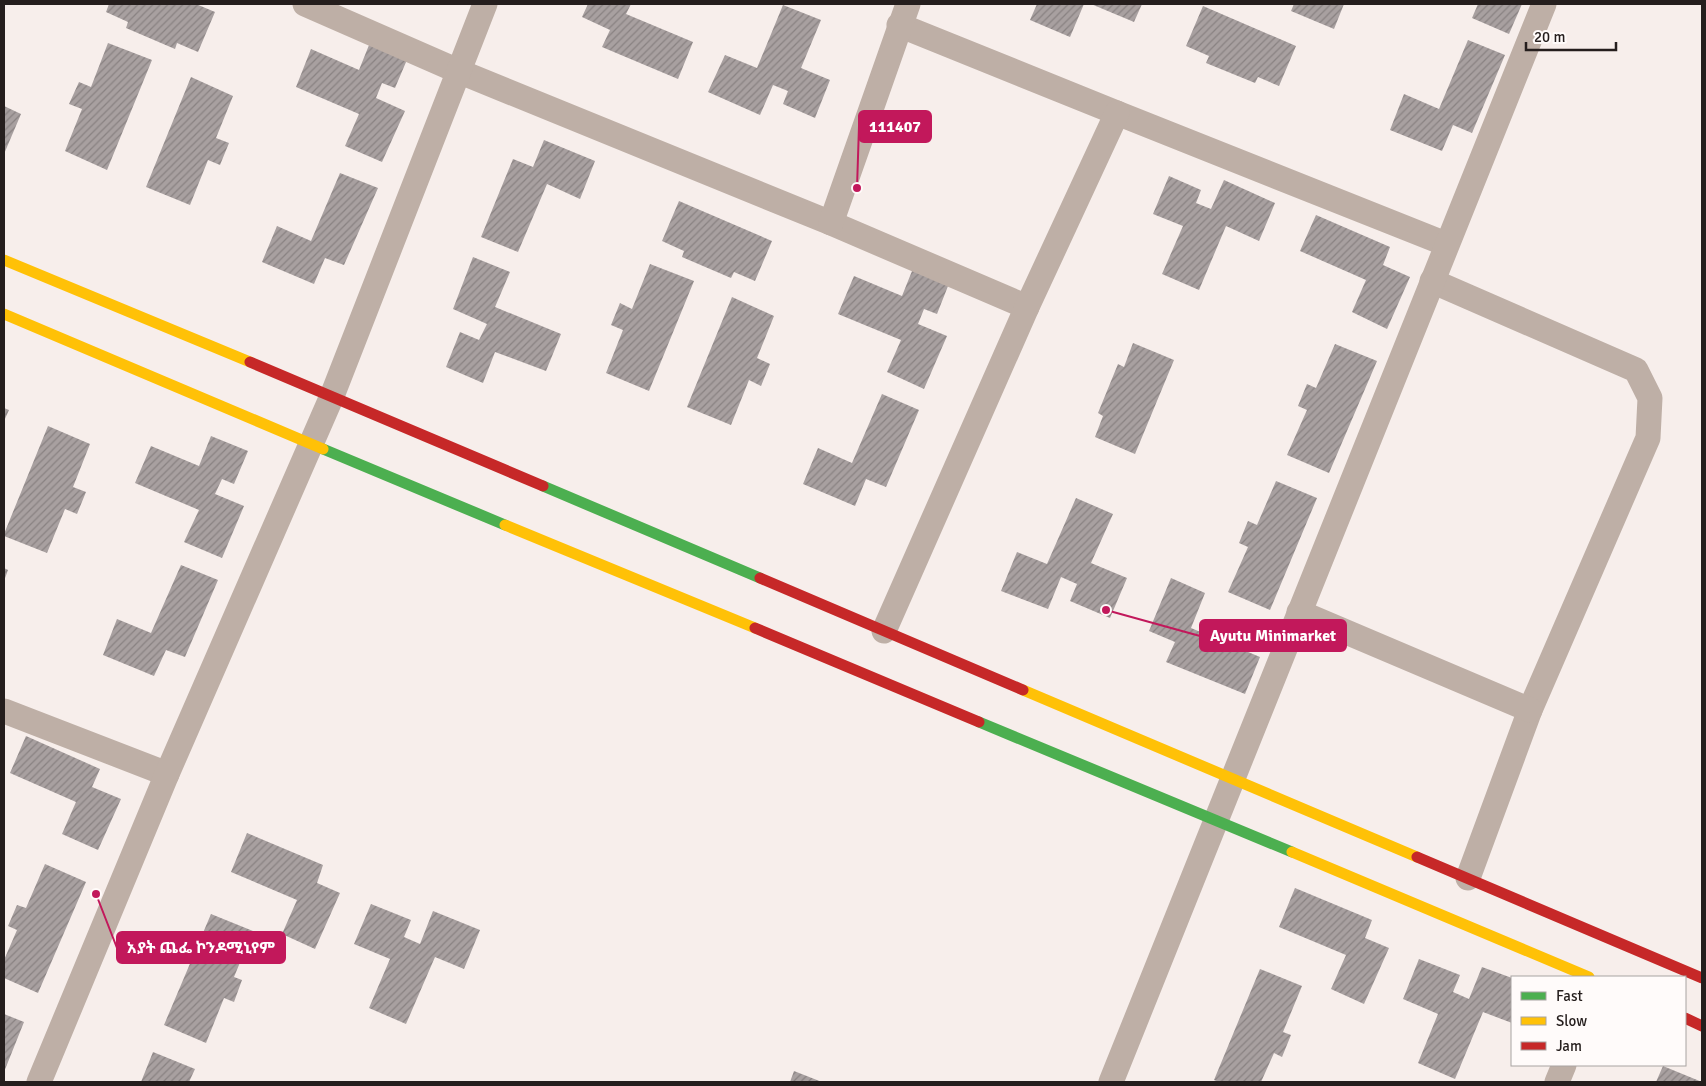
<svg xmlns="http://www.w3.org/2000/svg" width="1706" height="1086" font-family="Signika,'Noto Sans Ethiopic',sans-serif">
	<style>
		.building { fill: url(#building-hatch) }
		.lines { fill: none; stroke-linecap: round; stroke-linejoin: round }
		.street { stroke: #beafa6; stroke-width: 25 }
		.fast { stroke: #4caf50; stroke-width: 11 }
		.slow { stroke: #ffc107; stroke-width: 11 }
		.jam { stroke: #c62828; stroke-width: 11 }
		.leader { fill: none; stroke: #c2185b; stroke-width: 2 }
		.callout-dot { fill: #c2185b; stroke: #fffbfa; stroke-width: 2 }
		.callout { fill: #c2185b; stroke: #c2185b; stroke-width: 2 }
		.callout-label { font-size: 16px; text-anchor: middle; font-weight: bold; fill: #fff }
	</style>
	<defs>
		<pattern id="building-hatch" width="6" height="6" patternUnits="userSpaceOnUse" patternTransform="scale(1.25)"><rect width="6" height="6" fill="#a8a0a0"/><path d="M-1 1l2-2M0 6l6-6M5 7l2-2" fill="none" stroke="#898282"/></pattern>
	</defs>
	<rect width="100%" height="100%" fill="#f7eeeb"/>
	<!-- building -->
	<g class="building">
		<polygon points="109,4 196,4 215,12 198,52 177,43 175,49 126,28 128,22 106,12"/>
		<polygon points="588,4 631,4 626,14 693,42 678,79 602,47 610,30 582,17"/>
		<polygon points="1037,4 1084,4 1070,37 1030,20"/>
		<polygon points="1091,4 1142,4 1134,22"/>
		<polygon points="1294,4 1344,4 1334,29 1291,11"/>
		<polygon points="1478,4 1522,4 1509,34 1472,18"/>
		<polygon points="783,5 821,20 801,68 830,80 815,118 783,104 788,91 773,85 760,115 708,92 725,55 757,68"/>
		<polygon points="1203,6 1296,46 1279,86 1258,77 1255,83 1206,63 1209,56 1186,46"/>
		<polygon points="371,40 409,55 395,88 382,83 376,98 405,111 382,162 345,146 359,114 296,87 311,49 359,70"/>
		<polygon points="1468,40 1505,55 1472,133 1453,125 1442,151 1390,130 1404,94 1439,109"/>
		<polygon points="108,43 152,60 107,170 65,151 82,109 69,104 79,82 91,87"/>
		<polygon points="191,77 233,96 216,138 229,143 220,165 208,160 190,205 146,187"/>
		<polygon points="4,106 21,114 4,154"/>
		<polygon points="544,140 595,161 580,199 547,184 518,252 481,237 513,159 533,167"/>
		<polygon points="340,173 378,188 344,265 325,258 314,284 262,262 277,226 311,241"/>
		<polygon points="1169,176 1201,190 1196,203 1211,209 1224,180 1275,203 1259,241 1226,226 1199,290 1162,274 1183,226 1153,214"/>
		<polygon points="679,201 772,241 755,281 734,272 731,278 682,257 684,251 662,241"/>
		<polygon points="1316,215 1390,247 1383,265 1410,277 1387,329 1352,312 1366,280 1300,251"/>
		<polygon points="473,257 510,272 495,307 561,334 546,371 495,352 483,383 446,367 460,332 479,340 487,324 453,309"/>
		<polygon points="650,264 694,281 649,391 606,373 623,330 611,325 620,303 632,309"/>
		<polygon points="914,266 950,281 937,314 924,309 918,324 947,336 924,389 887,372 901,340 838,314 854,276 902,296"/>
		<polygon points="732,297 774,316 757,358 770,364 761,386 749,380 731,425 687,407"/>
		<polygon points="1133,343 1174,360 1135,454 1095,437 1103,416 1098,413 1118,364 1124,367"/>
		<polygon points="1335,344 1377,361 1329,473 1287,455 1307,410 1298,406 1307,384 1316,388"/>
		<polygon points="882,394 919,410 886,487 866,479 855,506 803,484 818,448 852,463"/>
		<polygon points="4,408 9,410 4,421"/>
		<polygon points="48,426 90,444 73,487 86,492 77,514 65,509 47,553 4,536 4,534"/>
		<polygon points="211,436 248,451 234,484 222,479 215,494 244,506 222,558 184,542 199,510 135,483 151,446 199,466"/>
		<polygon points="1276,481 1317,498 1270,610 1228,592 1248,547 1239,543 1248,521 1257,525"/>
		<polygon points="1076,498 1113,514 1091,563 1127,578 1110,618 1070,601 1077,584 1061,577 1048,609 1001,591 1017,552 1047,564"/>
		<polygon points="181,565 218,580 185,657 166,650 154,676 103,655 117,619 151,633"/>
		<polygon points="4,568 8,570 4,581"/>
		<polygon points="1171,578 1205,593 1191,628 1260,657 1245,694 1166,662 1175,642 1149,631"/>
		<polygon points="26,736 100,769 92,787 121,799 98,850 62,834 76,802 10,773"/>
		<polygon points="247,833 323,865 317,883 340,893 315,949 282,934 297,900 231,872"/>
		<polygon points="45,864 86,882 38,993 4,978 4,960 17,930 8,926 17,905 26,908"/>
		<polygon points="1295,888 1372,920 1365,938 1389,948 1364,1004 1331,989 1346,955 1279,927"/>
		<polygon points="371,904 411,920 404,937 420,944 433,911 480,930 464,969 435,957 406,1024 369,1008 390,959 354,944"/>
		<polygon points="211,914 253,931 234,977 242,980 234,1002 224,998 206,1043 164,1025"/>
		<polygon points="1419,959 1460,975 1453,992 1469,999 1482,967 1512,978 1512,1023 1483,1012 1455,1079 1418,1063 1438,1014 1403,999"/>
		<polygon points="1260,969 1302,986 1283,1032 1291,1035 1282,1057 1274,1053 1261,1082 1219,1082 1214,1080"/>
		<polygon points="4,1014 24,1022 4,1072"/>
		<polygon points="153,1052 195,1069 189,1082 141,1082"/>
		<polygon points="1663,1066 1702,1082 1656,1082"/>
		<polygon points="794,1071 822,1082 790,1082"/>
	</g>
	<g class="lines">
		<!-- street -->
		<g class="street">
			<polyline points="305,4 458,71 831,223 1027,307"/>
			<polyline points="899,25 1117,113 1446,244"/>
			<polyline points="831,223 908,4"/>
			<polyline points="1432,281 1636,370 1650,398 1648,438 1530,710 1468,878"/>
			<polyline points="1299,612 1530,710"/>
			<polyline points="884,631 1027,307 1117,113"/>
			<polyline points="4,711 167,774"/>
			<polyline points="39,1082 167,774 332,396 485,4"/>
			<polyline points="1111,1082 1544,4"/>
			<polyline points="1557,1082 1564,1065"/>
		</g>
		<!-- fast -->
		<g class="fast">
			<polyline points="323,449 505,525"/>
			<polyline points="543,486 760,578"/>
			<polyline points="979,722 1292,852"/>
		</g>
		<!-- slow -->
		<g class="slow">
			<polyline points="4,260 250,362"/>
			<polyline points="4,314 323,449"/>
			<polyline points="505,525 755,628"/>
			<polyline points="1023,690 1417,857"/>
			<polyline points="1292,852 1589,977"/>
		</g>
		<!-- jam -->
		<g class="jam">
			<polyline points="250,362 543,486"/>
			<polyline points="760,578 1023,690"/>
			<polyline points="755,628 979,722"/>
			<polyline points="1417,857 1702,978"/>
			<polyline points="1685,1018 1702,1026"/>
		</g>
	</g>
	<!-- callouts -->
	<path class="leader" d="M857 188L859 126M1106 610L1200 636M96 894L117 948"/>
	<g class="callout-dot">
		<circle cx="857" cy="188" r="5"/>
		<circle cx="1106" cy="610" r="5"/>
		<circle cx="96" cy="894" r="5"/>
	</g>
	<g class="callout">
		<rect x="859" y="111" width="72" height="31" rx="5"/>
		<rect x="1200" y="620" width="146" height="31" rx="5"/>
		<rect x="117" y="932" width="168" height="31" rx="5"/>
	</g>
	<g class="callout-label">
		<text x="895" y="132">111407</text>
		<text x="1273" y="641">Ayutu Minimarket</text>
		<text x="201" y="953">አያት ጨፌ ኮንዶሚኒየም</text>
	</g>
	<!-- border -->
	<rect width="1706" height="1086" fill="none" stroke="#251e1d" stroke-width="10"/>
	<!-- legend -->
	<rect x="1511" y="976" width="175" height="90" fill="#fffbfa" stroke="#a8a3a2"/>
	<rect x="1521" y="992" width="25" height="8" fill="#4caf50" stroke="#a8a3a2"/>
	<text x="1556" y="1001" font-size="15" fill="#251e1d">Fast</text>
	<rect x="1521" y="1017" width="25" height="8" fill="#ffc107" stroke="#a8a3a2"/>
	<text x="1556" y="1026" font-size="15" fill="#251e1d">Slow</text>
	<rect x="1521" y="1042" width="25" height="8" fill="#c62828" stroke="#a8a3a2"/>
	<text x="1556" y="1051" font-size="15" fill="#251e1d">Jam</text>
	<!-- scale -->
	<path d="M1526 42v8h90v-8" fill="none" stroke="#251e1d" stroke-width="2.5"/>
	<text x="1534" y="42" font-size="15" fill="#251e1d" stroke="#fffbfa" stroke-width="4" paint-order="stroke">20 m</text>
</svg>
